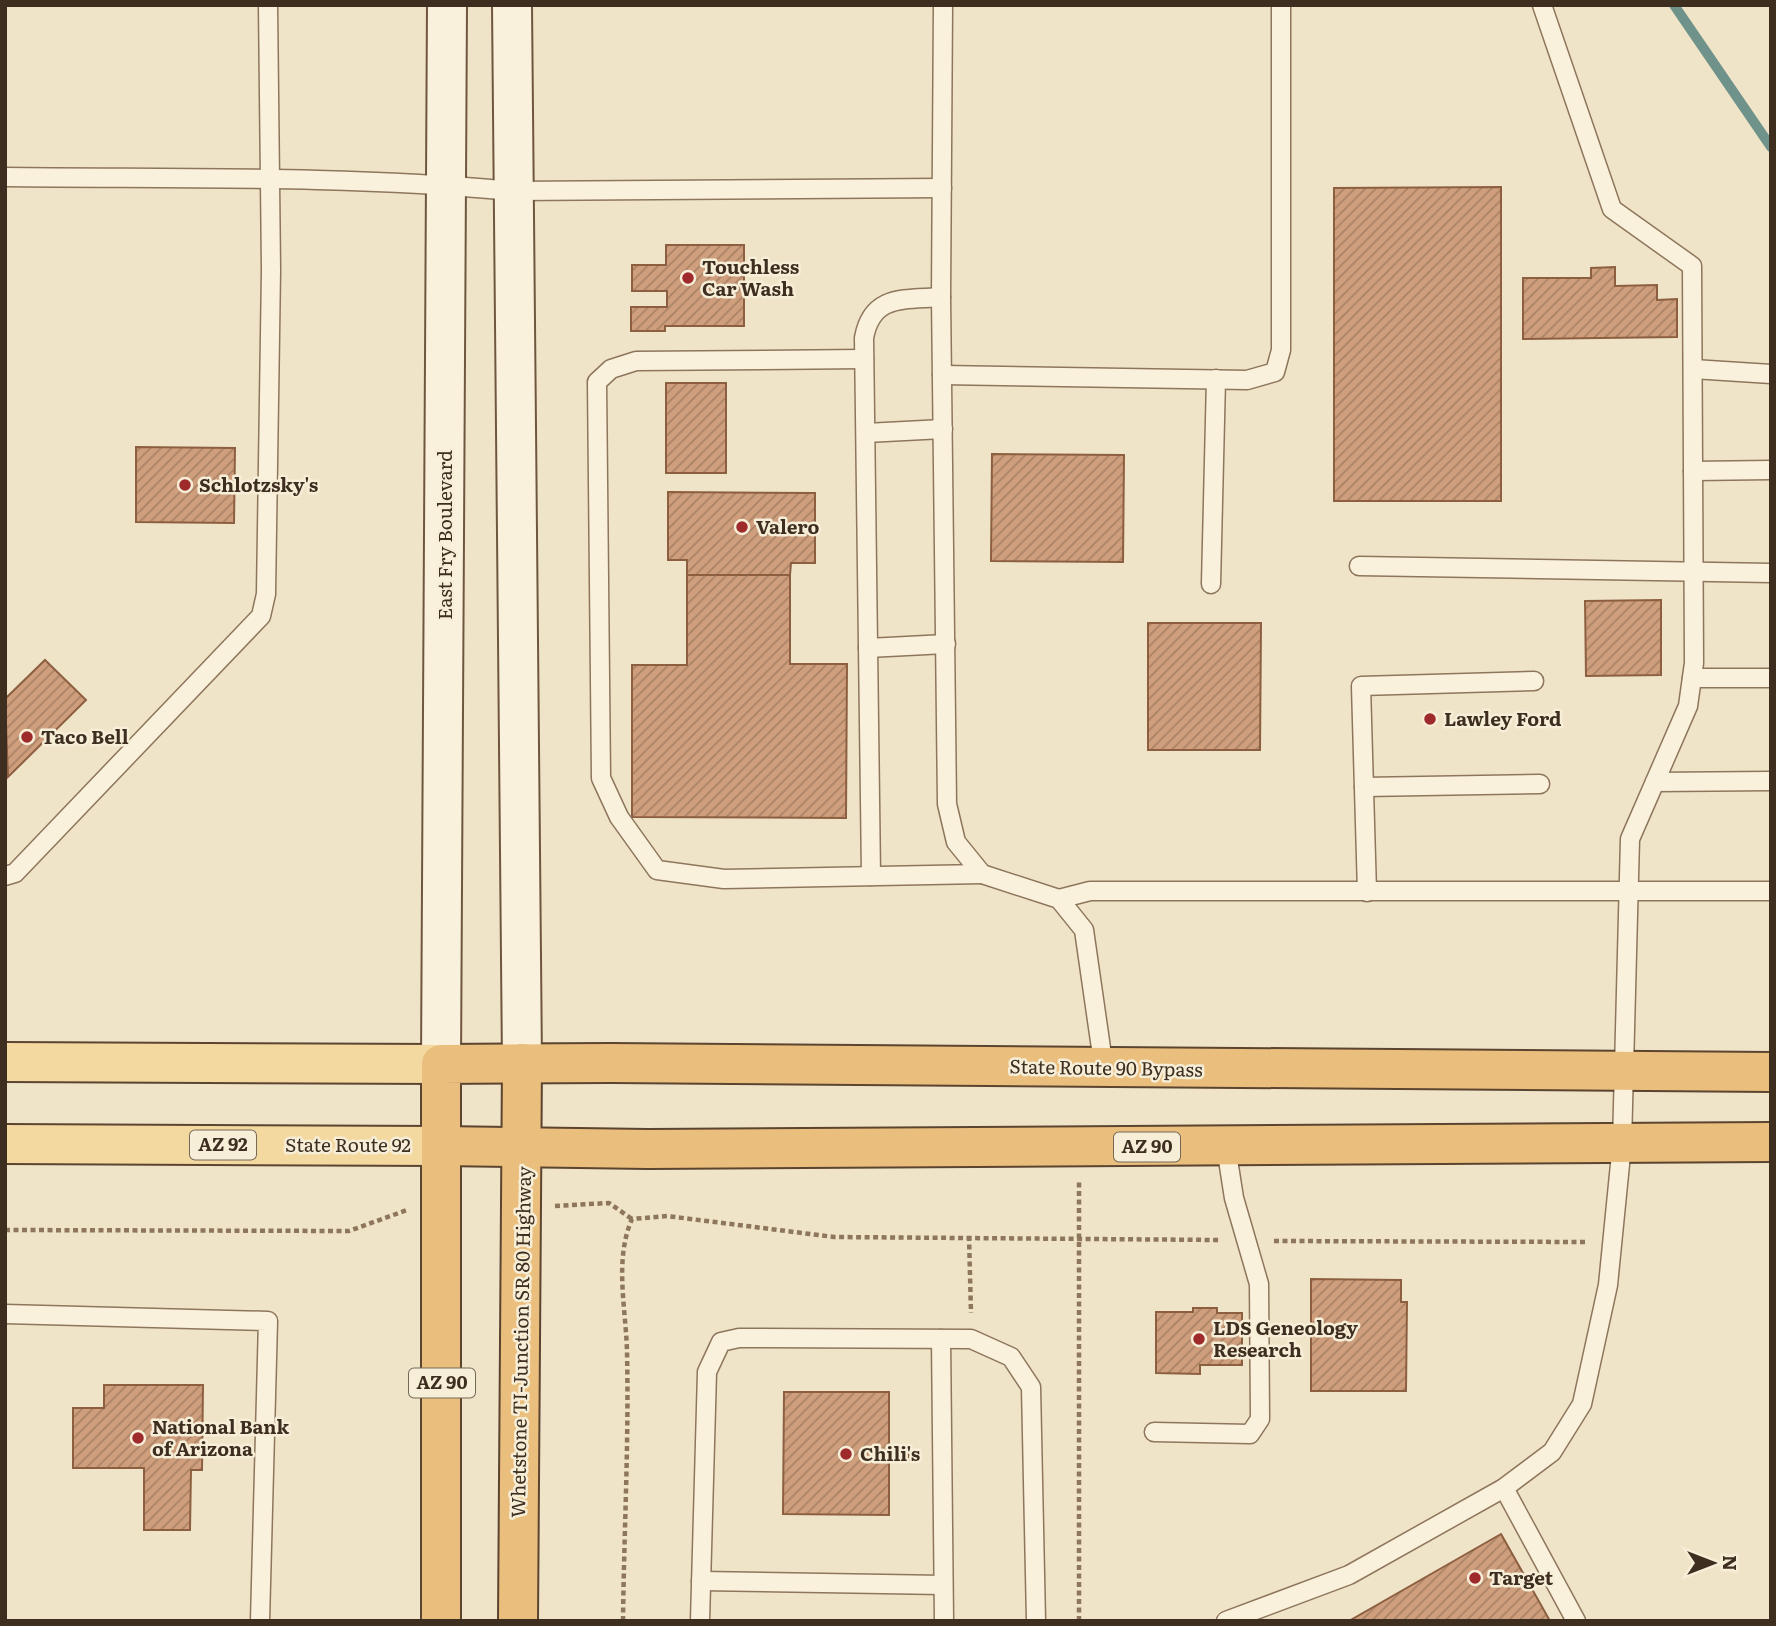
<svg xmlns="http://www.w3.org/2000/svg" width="1776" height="1626" font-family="Literata,serif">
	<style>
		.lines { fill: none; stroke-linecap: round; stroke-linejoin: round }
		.stream { stroke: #6f938a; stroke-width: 10 }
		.building { fill: url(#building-hatch); stroke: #8d5f41; stroke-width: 2 }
		.service-casing { stroke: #8d765c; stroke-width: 21 }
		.secondary-casing { stroke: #6f573f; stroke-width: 42 }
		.primary-casing { stroke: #5b4430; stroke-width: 42 }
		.trunk-casing { stroke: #5b4430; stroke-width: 42 }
		.path { stroke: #8d765c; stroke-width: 4.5; stroke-dasharray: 5 3.5; stroke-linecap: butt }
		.service { stroke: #faf1dc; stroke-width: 18 }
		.secondary { stroke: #faf1dc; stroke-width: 38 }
		.primary { stroke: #f3d9a0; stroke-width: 38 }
		.trunk { stroke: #eabe7c; stroke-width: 38 }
		.poi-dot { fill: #9e2a2b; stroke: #f7eed8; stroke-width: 2.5 }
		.labels { text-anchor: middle; stroke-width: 5; stroke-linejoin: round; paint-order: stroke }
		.shield { fill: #f7eed8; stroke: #756857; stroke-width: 2 }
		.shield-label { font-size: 18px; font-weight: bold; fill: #3d2e20 }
		.poi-label { font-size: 19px; font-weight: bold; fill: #3d2e20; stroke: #f7eed8; text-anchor: start }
		.street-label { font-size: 19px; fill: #3d2e20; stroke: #f7eed8 }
	</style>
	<defs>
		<pattern id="building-hatch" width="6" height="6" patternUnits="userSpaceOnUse" patternTransform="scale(1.75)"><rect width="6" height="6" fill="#cf9f7d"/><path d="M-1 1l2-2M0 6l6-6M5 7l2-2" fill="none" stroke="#a98266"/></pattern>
	</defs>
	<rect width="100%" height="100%" fill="#f0e4c8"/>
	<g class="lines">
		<!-- stream -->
		<polyline class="stream" points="1674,5 1771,147"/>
	</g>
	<!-- building -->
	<g class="building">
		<polygon points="1501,187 1501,501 1334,501 1334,188"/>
		<polygon points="666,245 744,245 744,326 665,326 665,331 631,331 631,307 667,307 667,291 632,291 632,265 666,265"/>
		<polygon points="1615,267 1615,286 1657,285 1657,300 1677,299 1677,337 1523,339 1523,278 1591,278 1591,268"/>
		<rect x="666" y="383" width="60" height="90"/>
		<polygon points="136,447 235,448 234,523 136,522"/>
		<polygon points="992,454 1124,455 1123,562 991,561"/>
		<polygon points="668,492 815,493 815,563 791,563 790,575 687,575 687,560 668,560"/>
		<polygon points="687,575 790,575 790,664 847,664 846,818 632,817 632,665 687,665"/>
		<polygon points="1661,600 1661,675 1586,676 1585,601"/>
		<polygon points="1148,623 1261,623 1260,750 1148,750"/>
		<polygon points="45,660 86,700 8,777 5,699"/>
		<polygon points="1311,1279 1401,1280 1401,1302 1407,1302 1406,1391 1311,1391"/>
		<polygon points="1193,1308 1217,1308 1217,1313 1242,1313 1242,1365 1200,1365 1200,1374 1156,1373 1156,1312 1193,1312"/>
		<polygon points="104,1385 203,1385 202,1470 191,1470 190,1530 144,1530 144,1468 73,1468 73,1408 104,1408"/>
		<polygon points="784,1392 889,1392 889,1448 909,1448 909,1460 889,1460 889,1515 783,1514"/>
		<polygon points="1501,1534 1550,1621 1349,1621"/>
	</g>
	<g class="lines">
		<!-- service casing -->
		<g class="service-casing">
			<g id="service">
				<polyline points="943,5 941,297 947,804 956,842 982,874 1059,899 1084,930 1104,1069"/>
				<path d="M5,177C174,179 344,175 513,191L942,188"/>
				<polyline points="864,359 636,361 611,369 597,382 601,778 619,817 657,870 724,879 982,874"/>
				<polyline points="1693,369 1771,374"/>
				<polyline points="942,375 1247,380 1275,372 1281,350 1281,5"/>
				<polyline points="866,433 943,429"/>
				<polyline points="1693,471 1771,470"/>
				<polyline points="1359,566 1771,573"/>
				<polyline points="1211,584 1216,379"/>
				<polyline points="868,648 946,644"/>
				<polyline points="1692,678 1771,678"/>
				<polyline points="1655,782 1771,781"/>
				<polyline points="1364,787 1540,784"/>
				<polyline points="5,876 15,873 261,616 266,594 271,270 268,5"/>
				<path d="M871,876L864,338C872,294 904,300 941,297"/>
				<polyline points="1367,892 1361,686 1534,681"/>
				<polyline points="1059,899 1090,891 1771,891"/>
				<polyline points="5,1314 268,1321 260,1621"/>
				<polyline points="941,1339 944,1621"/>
				<polyline points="1154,1432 1250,1434 1260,1419 1259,1284 1234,1198 1226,1147"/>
				<polyline points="1504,1488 1576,1621"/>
				<polyline points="701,1581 943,1585"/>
				<polyline points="700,1621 707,1372 721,1342 739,1338 971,1339 1011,1357 1031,1387 1036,1621"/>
				<polyline points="1226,1621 1349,1575 1504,1488 1552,1452 1582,1404 1608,1285 1622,1144 1630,839 1688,706 1694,663 1692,266 1612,209 1542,5"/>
			</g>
		</g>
		<!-- secondary casing -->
		<g class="secondary-casing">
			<g id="secondary">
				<polyline points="512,5 522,1063"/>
				<polyline points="441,1064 447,5"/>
			</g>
		</g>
		<!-- primary casing -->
		<g class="primary-casing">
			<g id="primary">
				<polyline points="5,1062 441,1064"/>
				<polyline points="5,1144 441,1146"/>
			</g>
		</g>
		<!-- trunk casing -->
		<g class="trunk-casing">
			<g id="trunk">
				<polyline points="441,1146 648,1149 1771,1142"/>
				<polyline points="441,1621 441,1064 611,1063 1771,1072"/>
				<polyline points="518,1621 522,1063"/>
			</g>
		</g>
		<!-- path -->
		<g class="path">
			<polyline points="555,1206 609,1203 632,1219"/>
			<polyline points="5,1230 349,1231 407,1210"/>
			<polyline points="969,1236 971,1313"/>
			<polyline points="1274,1241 1587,1242"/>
			<path d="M623,1621C624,1531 629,1441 627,1352C626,1308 614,1260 632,1219L667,1216L834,1237L1219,1240"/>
			<polyline points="1079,1621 1079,1181"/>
		</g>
		<!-- service -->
		<use href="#service" class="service"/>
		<!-- secondary -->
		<use href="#secondary" class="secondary"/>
		<!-- primary -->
		<use href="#primary" class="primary"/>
		<!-- trunk -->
		<use href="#trunk" class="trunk"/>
	</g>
	<!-- markers -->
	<g class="poi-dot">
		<circle cx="688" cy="278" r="7"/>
		<circle cx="185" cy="485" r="7"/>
		<circle cx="742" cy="527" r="7"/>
		<circle cx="1430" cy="719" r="7"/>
		<circle cx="27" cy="737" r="7"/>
		<circle cx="1199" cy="1339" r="7"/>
		<circle cx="138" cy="1438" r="7"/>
		<circle cx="846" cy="1454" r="7"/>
		<circle cx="1475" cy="1578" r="7"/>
	</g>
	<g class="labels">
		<!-- shield labels -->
		<g class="shield">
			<rect x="190" y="1130.5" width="66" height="29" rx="5"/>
			<rect x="1114" y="1132.5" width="66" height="29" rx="5"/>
			<rect x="409" y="1368.5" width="66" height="29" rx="5"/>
		</g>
		<g class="shield-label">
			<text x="223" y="1151">AZ 92</text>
			<text x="1147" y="1153">AZ 90</text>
			<text x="442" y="1389">AZ 90</text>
		</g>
		<!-- poi labels -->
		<g class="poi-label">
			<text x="702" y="274">Touchless<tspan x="702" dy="22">Car Wash</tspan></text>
			<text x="199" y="492">Schlotzsky's</text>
			<text x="756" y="534">Valero</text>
			<text x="1444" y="726">Lawley Ford</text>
			<text x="41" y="744">Taco Bell</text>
			<text x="1213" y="1335">LDS Geneology<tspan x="1213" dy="22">Research</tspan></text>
			<text x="152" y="1434">National Bank<tspan x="152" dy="22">of Arizona</tspan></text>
			<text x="860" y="1461">Chili's</text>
			<text x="1489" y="1585">Target</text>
		</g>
		<!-- street labels -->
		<g class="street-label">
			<text transform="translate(445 535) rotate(-90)" y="7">East Fry Boulevard</text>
			<text transform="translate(1106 1068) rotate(1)" y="7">State Route 90 Bypass</text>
			<text x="348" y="1152">State Route 92</text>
			<text transform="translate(521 1342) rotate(-89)" y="7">Whetstone TI-Junction SR 80 Highway</text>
		</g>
	</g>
	<!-- border -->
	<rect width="1776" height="1626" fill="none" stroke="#3d2e20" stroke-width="14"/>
	<!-- north arrow -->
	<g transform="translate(1713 1563) rotate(90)" stroke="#f7eed8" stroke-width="5" paint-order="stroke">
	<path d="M0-5L12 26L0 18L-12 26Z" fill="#3d2e20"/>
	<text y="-10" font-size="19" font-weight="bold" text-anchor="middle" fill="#3d2e20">N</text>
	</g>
</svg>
